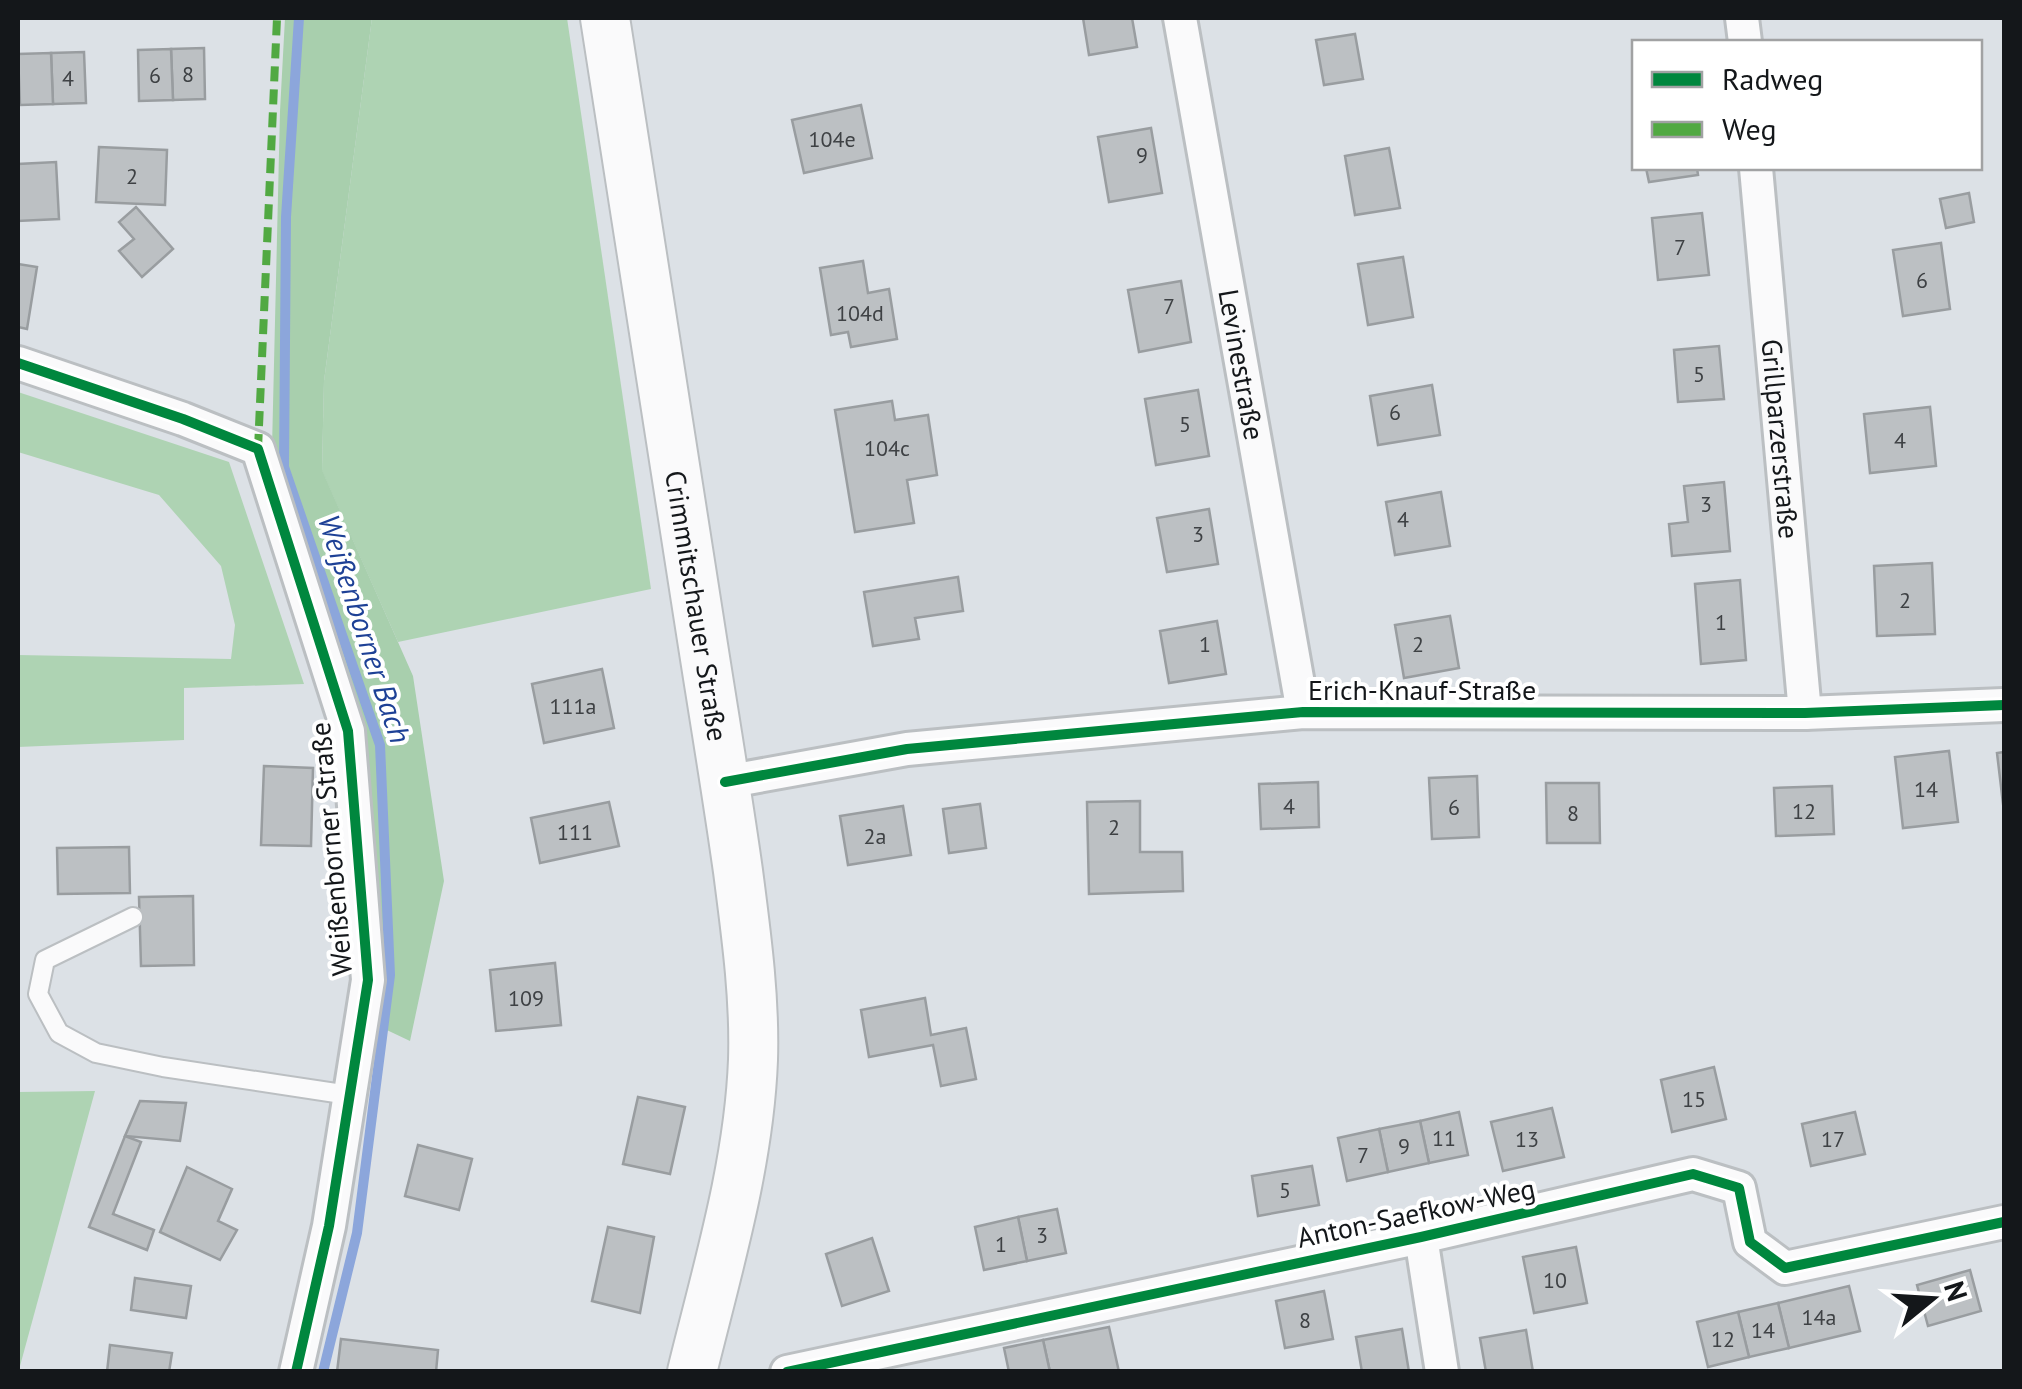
<svg xmlns="http://www.w3.org/2000/svg" width="2022" height="1389" font-family="'PT Sans',sans-serif">
	<style>
		.green { fill: #aed3b3 }
		.forest { fill: #a8cfad }
		.lines { fill: none; stroke-linecap: round; stroke-linejoin: round }
		.stream { stroke: #8ca6db; stroke-width: 10 }
		.building { fill: #bcc0c3; stroke: #999da0; stroke-width: 2.5 }
		.lane-casing { stroke: #bbbfc2; stroke-width: 22 }
		.street-casing { stroke: #bbbfc2; stroke-width: 38 }
		.secondary-casing { stroke: #bbbfc2; stroke-width: 52 }
		.lane { stroke: #fafafb; stroke-width: 18 }
		.street { stroke: #fafafb; stroke-width: 32 }
		.secondary { stroke: #fafafb; stroke-width: 48 }
		.quiet { stroke: #51a942; stroke-width: 8; stroke-dasharray: 15 8; stroke-linecap: butt }
		.cycleway-casing { stroke: #fff; stroke-width: 16 }
		.cycleway { stroke: #00873e; stroke-width: 10 }
		.labels { text-anchor: middle; stroke-width: 8; stroke-linejoin: round; paint-order: stroke }
		.number-label { font-size: 22px; fill: #3e4144 }
		.street-label { font-size: 28px; fill: #14171a; stroke: #fff }
		.water-label { font-size: 30px; font-style: italic; fill: #1e4196; stroke: #fff }
	</style>
	<rect width="100%" height="100%" fill="#dce1e6"/>
	<!-- green -->
	<g class="green">
		<polygon points="372,18 567,18 651,589 398,642 322,471 324,381"/>
		<polygon points="18,392 229,462 304,684 184,688 184,740 18,747 18,655 231,659 235,625 221,566 159,495 18,452"/>
		<polygon points="95,1091 20,1366 18,1371 18,1092"/>
	</g>
	<!-- forest -->
	<polygon class="forest" points="285,18 372,18 324,381 322,470 413,676 444,881 410,1041 372,1023 361,726 272,448 280,111"/>
	<g class="lines">
		<!-- stream -->
		<polyline class="stream" points="299,18 286,217 284,467 380,745 390,975 357,1233 323,1372"/>
	</g>
	<!-- building -->
	<g class="building">
		<polygon points="1083,18 1132,18 1137,47 1089,55"/>
		<polygon points="1355,34 1363,79 1324,85 1316,40"/>
		<polygon points="204,48 205,99 173,100 171,49"/>
		<polygon points="171,49 173,100 139,101 138,50"/>
		<polygon points="84,52 86,103 53,104 51,53"/>
		<polygon points="51,53 53,104 20,105 18,54"/>
		<polygon points="861,105 872,158 804,173 792,120"/>
		<polygon points="1151,128 1162,193 1109,202 1098,137"/>
		<polygon points="99,147 167,150 165,205 96,202"/>
		<polygon points="1389,148 1400,208 1355,215 1345,156"/>
		<polygon points="56,162 59,219 18,221 18,164"/>
		<polygon points="1646,168 1697,168 1698,175 1649,182"/>
		<polygon points="1969,193 1974,222 1946,228 1940,199"/>
		<polygon points="136,207 173,249 142,277 119,251 134,239 119,222"/>
		<polygon points="1702,213 1709,275 1658,280 1652,218"/>
		<polygon points="1941,243 1950,309 1903,316 1893,250"/>
		<polygon points="1403,257 1413,317 1368,325 1358,264"/>
		<polygon points="863,261 868,293 889,289 897,339 851,347 848,332 831,335 820,268"/>
		<polygon points="18,264 37,267 27,329 18,327"/>
		<polygon points="1181,281 1191,342 1139,352 1128,290"/>
		<polygon points="1719,346 1724,399 1678,402 1674,350"/>
		<polygon points="1432,385 1440,435 1378,445 1370,396"/>
		<polygon points="1198,390 1209,456 1156,465 1145,399"/>
		<polygon points="892,401 895,420 928,415 937,475 907,480 914,523 855,532 835,410"/>
		<polygon points="1930,407 1936,466 1870,473 1864,414"/>
		<polygon points="1724,482 1730,551 1672,556 1669,524 1688,522 1684,486"/>
		<polygon points="1441,492 1450,546 1395,555 1386,502"/>
		<polygon points="1209,509 1218,564 1167,572 1157,518"/>
		<polygon points="1932,563 1935,634 1877,636 1874,566"/>
		<polygon points="958,577 963,611 915,618 919,639 873,646 864,592"/>
		<polygon points="1740,580 1746,660 1701,664 1695,584"/>
		<polygon points="1450,616 1459,668 1404,678 1395,625"/>
		<polygon points="1217,621 1226,674 1169,683 1160,631"/>
		<polygon points="602,669 614,728 544,743 532,684"/>
		<polygon points="1949,751 1958,822 1903,828 1895,757"/>
		<polygon points="2004,752 2004,812 1997,753"/>
		<polygon points="264,766 313,768 311,846 261,845"/>
		<polygon points="1477,776 1479,837 1432,839 1429,778"/>
		<polygon points="1318,782 1319,827 1261,829 1259,784"/>
		<polygon points="1546,783 1599,783 1600,843 1547,843"/>
		<polygon points="1832,786 1834,834 1776,836 1774,788"/>
		<polygon points="1140,801 1140,852 1182,852 1183,891 1089,894 1087,802"/>
		<polygon points="609,802 619,846 540,863 531,818"/>
		<polygon points="980,804 986,848 949,853 943,809"/>
		<polygon points="903,806 911,855 848,865 840,816"/>
		<polygon points="129,847 130,893 58,894 57,848"/>
		<polygon points="193,896 194,965 141,966 139,897"/>
		<polygon points="555,963 561,1025 496,1031 490,970"/>
		<polygon points="925,998 931,1035 966,1028 976,1079 941,1086 933,1045 869,1057 861,1010"/>
		<polygon points="1714,1067 1726,1119 1672,1132 1661,1080"/>
		<polygon points="638,1097 685,1107 670,1174 623,1164"/>
		<polygon points="140,1101 186,1103 180,1141 125,1136"/>
		<polygon points="1552,1108 1564,1157 1503,1171 1491,1122"/>
		<polygon points="1459,1112 1468,1155 1429,1163 1420,1121"/>
		<polygon points="1855,1112 1865,1154 1811,1166 1802,1124"/>
		<polygon points="1420,1121 1429,1163 1388,1172 1379,1129"/>
		<polygon points="1379,1129 1388,1172 1347,1181 1338,1138"/>
		<polygon points="125,1136 141,1142 113,1214 154,1230 147,1250 89,1227"/>
		<polygon points="418,1145 472,1159 459,1210 405,1196"/>
		<polygon points="1312,1166 1319,1205 1258,1216 1252,1176"/>
		<polygon points="187,1167 232,1189 218,1221 237,1230 220,1260 160,1232"/>
		<polygon points="1057,1209 1066,1253 1027,1261 1018,1217"/>
		<polygon points="1018,1217 1027,1261 984,1270 975,1227"/>
		<polygon points="608,1227 654,1237 640,1313 592,1301"/>
		<polygon points="872,1238 889,1291 842,1306 826,1254"/>
		<polygon points="1576,1247 1587,1303 1534,1313 1523,1257"/>
		<polygon points="1970,1270 1981,1311 1928,1326 1917,1285"/>
		<polygon points="135,1278 191,1286 186,1318 131,1310"/>
		<polygon points="1849,1286 1860,1331 1789,1348 1778,1303"/>
		<polygon points="1324,1291 1333,1339 1285,1348 1276,1301"/>
		<polygon points="1778,1303 1789,1348 1749,1357 1738,1312"/>
		<polygon points="1738,1312 1749,1357 1708,1367 1697,1322"/>
		<polygon points="1109,1327 1119,1372 1050,1372 1043,1340"/>
		<polygon points="1402,1329 1409,1372 1362,1372 1356,1337"/>
		<polygon points="1526,1330 1533,1372 1486,1372 1480,1338"/>
		<polygon points="341,1339 438,1350 436,1372 337,1372"/>
		<polygon points="1043,1340 1050,1372 1009,1372 1004,1348"/>
		<polygon points="110,1345 172,1353 169,1372 107,1372"/>
	</g>
	<g class="lines">
		<!-- lane casing -->
		<g class="lane-casing">
			<polyline id="lane" points="133,917 45,960 38,994 59,1033 96,1053 163,1067 349,1095"/>
		</g>
		<!-- street casing -->
		<g class="street-casing">
			<g id="street">
				<path id="s1" d="M1180,18L1303,712"/>
				<polyline points="1742,18 1745,42"/>
				<path id="s2" d="M1756,168L1805,713"/>
				<polyline points="18,363 183,419 258,449 348,731 368,980 329,1226 296,1372"/>
				<polyline points="725,782 907,749 1303,712 1805,713 2004,705"/>
				<polyline points="1421,1237 1442,1372"/>
				<polyline points="787,1372 1421,1237 1693,1174 1739,1188 1750,1242 1785,1268 2004,1222"/>
			</g>
		</g>
		<!-- secondary casing -->
		<g class="secondary-casing">
			<g id="secondary">
				<path id="s3" d="M605,18C636,225 668,432 702,639C714,716 727,793 738,871C746,933 755,997 753,1060C749,1165 717,1270 692,1372"/>
			</g>
		</g>
		<!-- lane -->
		<use href="#lane" class="lane"/>
		<!-- street -->
		<use href="#street" class="street"/>
		<!-- secondary -->
		<use href="#secondary" class="secondary"/>
		<!-- quiet -->
		<polyline class="quiet" points="258,449 277,18"/>
		<!-- cycleway casing -->
		<g class="cycleway-casing">
			<g id="cycleway">
				<polyline points="18,363 183,419 258,449 348,731 368,980 329,1226 296,1372"/>
				<polyline points="725,782 907,749 1303,712 1805,713 2004,705"/>
				<polyline points="787,1372 1421,1237 1693,1174 1739,1188 1750,1242 1785,1268 2004,1222"/>
			</g>
		</g>
		<!-- cycleway -->
		<use href="#cycleway" class="cycleway"/>
	</g>
	<g class="labels">
		<!-- number labels -->
		<g class="number-label">
			<text x="188" y="82">8</text>
			<text x="155" y="83">6</text>
			<text x="68" y="86">4</text>
			<text x="832" y="147">104e</text>
			<text x="1142" y="163">9</text>
			<text x="132" y="184">2</text>
			<text x="1680" y="255">7</text>
			<text x="1922" y="288">6</text>
			<text x="1169" y="314">7</text>
			<text x="860" y="321">104d</text>
			<text x="1699" y="382">5</text>
			<text x="1395" y="420">6</text>
			<text x="1185" y="432">5</text>
			<text x="1900" y="448">4</text>
			<text x="887" y="456">104c</text>
			<text x="1706" y="512">3</text>
			<text x="1403" y="527">4</text>
			<text x="1198" y="542">3</text>
			<text x="1905" y="608">2</text>
			<text x="1721" y="630">1</text>
			<text x="1205" y="652">1</text>
			<text x="1418" y="652">2</text>
			<text x="573" y="714">111a</text>
			<text x="1926" y="797">14</text>
			<text x="1289" y="814">4</text>
			<text x="1454" y="815">6</text>
			<text x="1804" y="819">12</text>
			<text x="1573" y="821">8</text>
			<text x="1114" y="835">2</text>
			<text x="575" y="840">111</text>
			<text x="875" y="844">2a</text>
			<text x="526" y="1006">109</text>
			<text x="1694" y="1107">15</text>
			<text x="1444" y="1146">11</text>
			<text x="1527" y="1147">13</text>
			<text x="1833" y="1147">17</text>
			<text x="1404" y="1154">9</text>
			<text x="1363" y="1163">7</text>
			<text x="1285" y="1198">5</text>
			<text x="1042" y="1243">3</text>
			<text x="1001" y="1252">1</text>
			<text x="1555" y="1288">10</text>
			<text x="1819" y="1325">14a</text>
			<text x="1305" y="1328">8</text>
			<text x="1763" y="1338">14</text>
			<text x="1723" y="1347">12</text>
		</g>
		<!-- street labels -->
		<g class="street-label">
			<text dy="10" stroke="none"><textPath href="#s1" startOffset="352">Levinestraße</textPath></text>
			<text dy="10" stroke="none"><textPath href="#s2" startOffset="272">Grillparzerstraße</textPath></text>
			<text dy="10" stroke="none"><textPath href="#s3" startOffset="595">Crimmitschauer Straße</textPath></text>
			<text x="1422" y="700">Erich-Knauf-Straße</text>
			<text transform="translate(331 849) rotate(-95)" y="10">Weißenborner Straße</text>
			<text transform="translate(1416 1213) rotate(-12)" y="10">Anton-Saefkow-Weg</text>
		</g>
		<!-- water labels -->
		<g class="water-label">
			<text transform="translate(364 629) rotate(72)" y="10">Weißenborner Bach</text>
		</g>
	</g>
	<!-- border -->
	<rect width="2022" height="1389" fill="none" stroke="#14171a" stroke-width="40"/>
	<!-- legend -->
	<rect x="1632" y="40" width="350" height="130" fill="#ffffff" stroke="#a1a2a3" stroke-width="2.5"/>
	<rect x="1652" y="72" width="50" height="15" fill="#00873e" stroke="#a1a2a3" stroke-width="2.5"/>
	<text x="1722" y="90" font-size="30" fill="#14171a">Radweg</text>
	<rect x="1652" y="122" width="50" height="15" fill="#51a942" stroke="#a1a2a3" stroke-width="2.5"/>
	<text x="1722" y="140" font-size="30" fill="#14171a">Weg</text>
	<!-- north arrow -->
	<g transform="translate(1932 1299) rotate(72)" stroke="#ffffff" stroke-width="8" paint-order="stroke">
	<path d="M0-8L18 38L0 25L-18 38Z" fill="#14171a"/>
	<text y="-15" font-size="28" font-weight="bold" text-anchor="middle" fill="#14171a">N</text>
	</g>
</svg>
